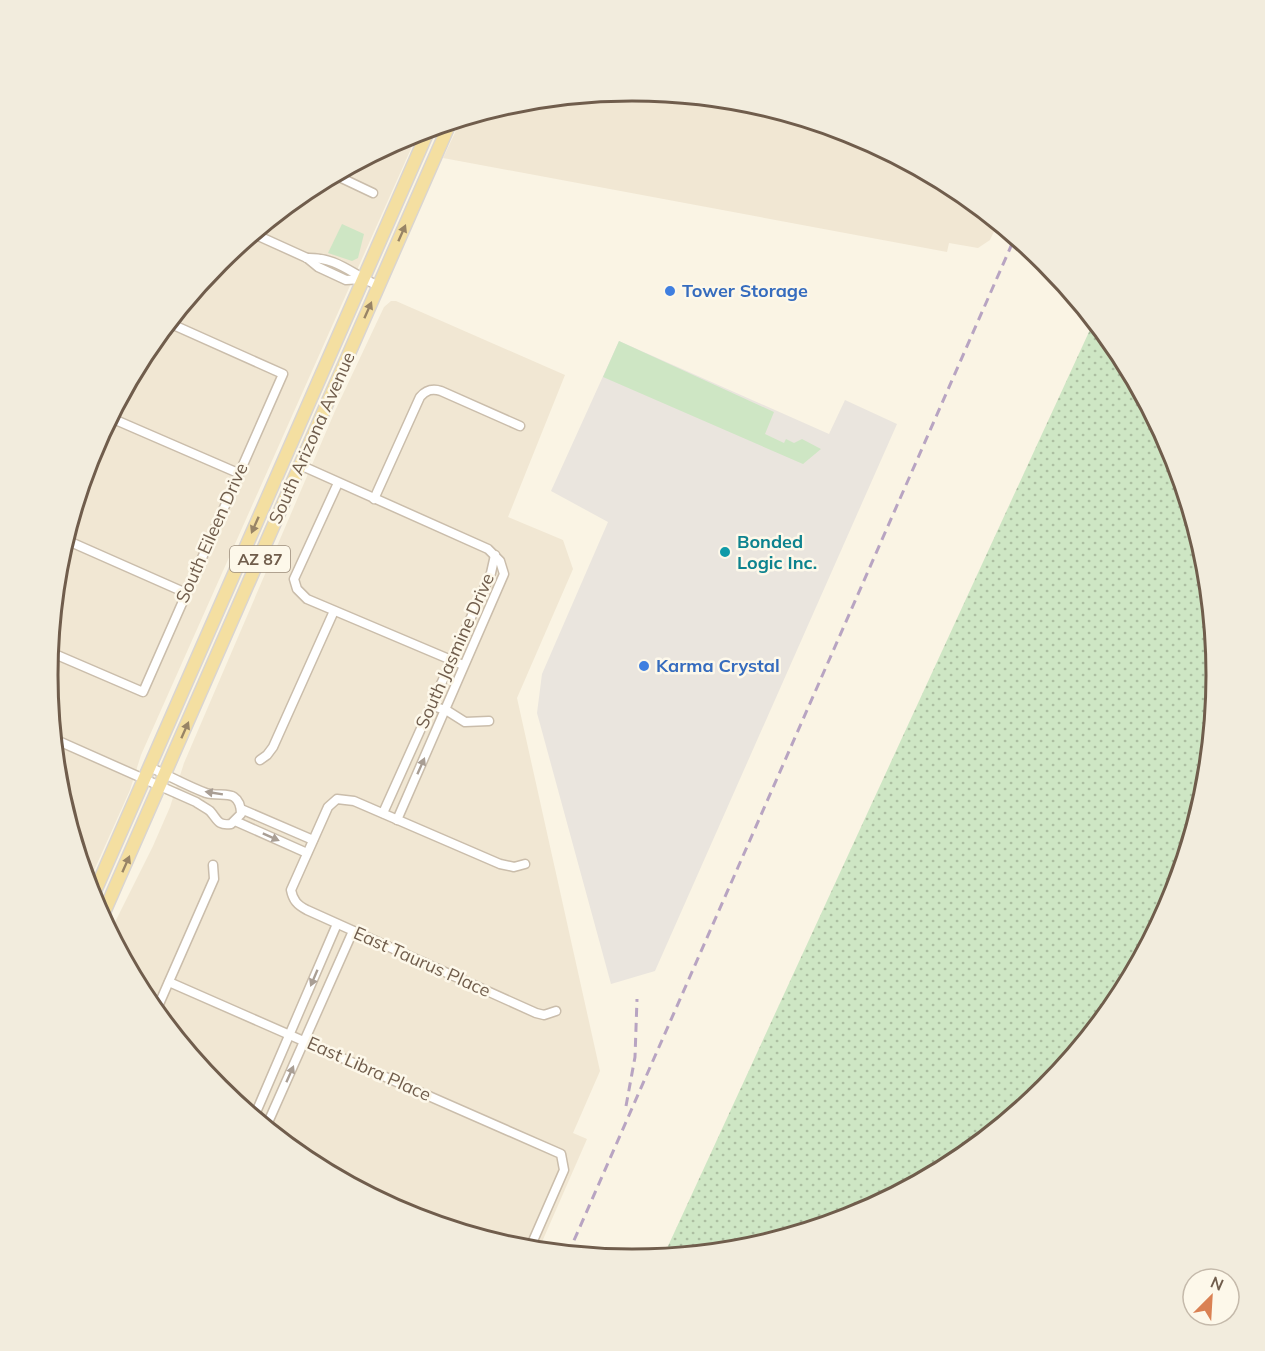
<svg xmlns="http://www.w3.org/2000/svg" width="1265" height="1351" font-family="Mulish,sans-serif">
	<style>
		.residential { fill: #f1e7d3 }
		.industrial { fill: #eae5de }
		.grass { fill: url(#grass-dots) }
		.green { fill: #cee6c4 }
		.lines { fill: none; stroke-linecap: round; stroke-linejoin: round }
		.street-casing { stroke: #cabdab; stroke-width: 11 }
		.primary-casing { stroke: #dad5d0; stroke-width: 15 }
		.street { stroke: #fff; stroke-width: 8 }
		.primary { stroke: #f4dfa1; stroke-width: 12 }
		.rail { stroke: #b8a4c2; stroke-width: 3; stroke-dasharray: 9 6; stroke-linecap: butt }
		.oneway { fill: #988466 }
		.oneway2 { fill: #a99e94 }
		.shop-dot { fill: #3f7fe0; stroke: #fdf8ea; stroke-width: 2 }
		.culture-dot { fill: #0f9aa8; stroke: #fdf8ea; stroke-width: 2 }
		.labels { text-anchor: middle; stroke-width: 5; stroke-linejoin: round; paint-order: stroke }
		.shield { fill: #fdf8ea; stroke: #9a8c7b; stroke-width: 1.5 }
		.shield-label { font-size: 16px; font-weight: bold; fill: #705d4c }
		.shop-label { font-size: 18px; font-weight: bold; fill: #366cbe; stroke: #fdf8ea; text-anchor: start }
		.street-label { font-size: 18px; fill: #705d4c; stroke: #fdf8ea }
		.culture-label { font-size: 18px; font-weight: bold; fill: #0d838f; stroke: #fdf8ea; text-anchor: start }
		.rim { fill: none; stroke: #705d4c; stroke-width: 3 }
	</style>
	<defs>
		<pattern id="grass-dots" width="8" height="8" patternUnits="userSpaceOnUse" patternTransform="scale(1.5)"><rect width="8" height="8" fill="#cee6c4"/><path d="M2 2h.1M6 6h.1" fill="none" stroke="#acbea1" stroke-width="1.8" stroke-linecap="round"/></pattern>
	</defs>
	<rect width="100%" height="100%" fill="#faf4e4"/>
	<!-- residential -->
	<g class="residential">
		<polygon points="633,91 747,102 856,136 958,190 998,223 990,240 978,248 949,243 947,252 443,158 461,120 519,102"/>
		<polygon points="418,133 141,755 130,790 88,884 59,789 48,675 59,561 93,452 147,350 219,262 308,189 409,135"/>
		<polygon points="391,301 396,301 565,375 508,517 563,540 573,569 517,698 600,1071 573,1133 587,1139 538,1251 518,1249 409,1215 307,1161 219,1089 146,1000 110,932 153,846 170,807 184,763 335,411 384,307"/>
	</g>
	<!-- industrial -->
	<polygon class="industrial" points="619,341 829,434 845,400 897,424 655,971 611,984 537,713 542,674 608,522 551,491"/>
	<!-- grass -->
	<polygon class="grass" points="1094,321 1119,351 1173,452 1206,562 1217,676 1206,790 1172,899 1118,1001 1046,1089 957,1162 856,1216 746,1249 663,1257"/>
	<!-- green -->
	<g class="green">
		<polygon points="342,224 364,234 358,258 352,261 328,253"/>
		<polygon points="619,341 774,412 765,434 784,443 786,439 794,443 802,439 821,449 803,464 603,377"/>
	</g>
	<g class="lines">
		<!-- street casing -->
		<g class="street-casing">
			<g id="street">
				<polyline points="335,175 373,193"/>
				<polyline points="254,234 307,258 318,267 346,280 363,279"/>
				<path d="M307,258C338,257 352,275 379,286"/>
				<polyline points="111,418 238,473"/>
				<polyline points="300,465 488,549 500,561 504,574 397,820"/>
				<polyline points="338,483 294,579 297,589 307,599 463,665"/>
				<path d="M374,499L420,397C426,390 432,388 441,391L520,426"/>
				<polyline points="66,540 186,593"/>
				<polyline points="50,652 143,692 283,374 169,323"/>
				<polyline points="432,706 446,710 465,722 489,721"/>
				<path d="M54,739L196,802C200,805 206,808 210,811C218,820 218,826 231,824L241,814C241,807 240,801 234,797C228,793 216,796 206,793C187,786 168,775 149,767"/>
				<polyline points="260,760 267,755 273,747 334,611"/>
				<polyline points="241,809 313,840"/>
				<polyline points="383,813 491,573 495,555"/>
				<polyline points="235,821 307,853"/>
				<path d="M525,864L514,867L500,864L354,801L337,799L328,807L291,890C293,900 297,905 307,910L536,1013L544,1015L556,1011"/>
				<polyline points="169,982 561,1154 564,1170 529,1250"/>
				<polyline points="156,1011 214,879 213,865"/>
				<polyline points="254,1117 337,924"/>
				<polyline points="266,1127 353,931"/>
			</g>
		</g>
		<!-- primary casing -->
		<g class="primary-casing">
			<g id="primary">
				<polyline points="92,898 429,129"/>
				<polyline points="102,917 450,123"/>
			</g>
		</g>
		<!-- street -->
		<use href="#street" class="street"/>
		<!-- primary -->
		<use href="#primary" class="primary"/>
		<!-- rail -->
		<g class="rail">
			<polyline points="626,1106 635,1057 637,999"/>
			<polyline points="568,1254 1015,237"/>
		</g>
	</g>
	<!-- one-way arrows -->
	<defs><path id="oneway-solid" d="M-6-.8H1V-3.2L6.5 0L1 3.2V.8H-6Z" transform="scale(1.5)"/></defs>
	<g class="oneway">
		<use href="#oneway-solid" transform="translate(402 233) rotate(-66)"/>
		<use href="#oneway-solid" transform="translate(368 310) rotate(-66)"/>
		<use href="#oneway-solid" transform="translate(255 525) rotate(114)"/>
		<use href="#oneway-solid" transform="translate(185 730) rotate(-66)"/>
		<use href="#oneway-solid" transform="translate(126 864) rotate(-66)"/>
	</g>
	<g class="oneway2">
		<use href="#oneway-solid" transform="translate(421 766) rotate(-66)"/>
		<use href="#oneway-solid" transform="translate(214 793) rotate(-171)"/>
		<use href="#oneway-solid" transform="translate(271 837) rotate(24)"/>
		<use href="#oneway-solid" transform="translate(314 978) rotate(113)"/>
		<use href="#oneway-solid" transform="translate(290 1074) rotate(-66)"/>
	</g>
	<!-- markers -->
	<g class="shop-dot">
		<circle cx="670" cy="291" r="6"/>
		<circle cx="644" cy="666" r="6"/>
	</g>
	<circle class="culture-dot" cx="725" cy="552" r="6"/>
	<g class="labels">
		<!-- shield labels -->
		<rect class="shield" x="230" y="546" width="60" height="26" rx="4.5"/>
		<g class="shield-label">
			<text x="260" y="565">AZ 87</text>
		</g>
		<!-- shop labels -->
		<g class="shop-label">
			<text x="682" y="297">Tower Storage</text>
			<text x="656" y="672">Karma Crystal</text>
		</g>
		<!-- street labels -->
		<g class="street-label">
			<text transform="translate(312 438) rotate(-66)" y="6">South Arizona Avenue</text>
			<text transform="translate(212 533) rotate(-66)" y="6">South Eileen Drive</text>
			<text transform="translate(455 651) rotate(-66)" y="6">South Jasmine Drive</text>
			<text transform="translate(422 962) rotate(24)" y="6">East Taurus Place</text>
			<text transform="translate(369 1069) rotate(24)" y="6">East Libra Place</text>
		</g>
		<!-- culture labels -->
		<g class="culture-label">
			<text x="737" y="548">Bonded<tspan x="737" dy="21">Logic Inc.</tspan></text>
		</g>
	</g>
	<!-- crop -->
	<path d="M0 0H1265V1351H0ZM58 675a574 574 0 1 1 1148 0a574 574 0 1 1-1148 0Z" fill="#f2ecdd" fill-rule="evenodd"/>
	<path class="rim" d="M58 675a574 574 0 1 1 1148 0a574 574 0 1 1-1148 0Z"/>
	<!-- north arrow -->
	<g transform="translate(1211 1297) rotate(24)"><circle r="28" fill="#fdf8ea" stroke="#c5baab" stroke-width="1.5"/>
	<path d="M0-4.5L10 22L0 15L-10 22Z" fill="#da8153"/>
	<text y="-9" font-size="16" font-weight="bold" text-anchor="middle" fill="#705d4c">N</text>
	</g>
</svg>
